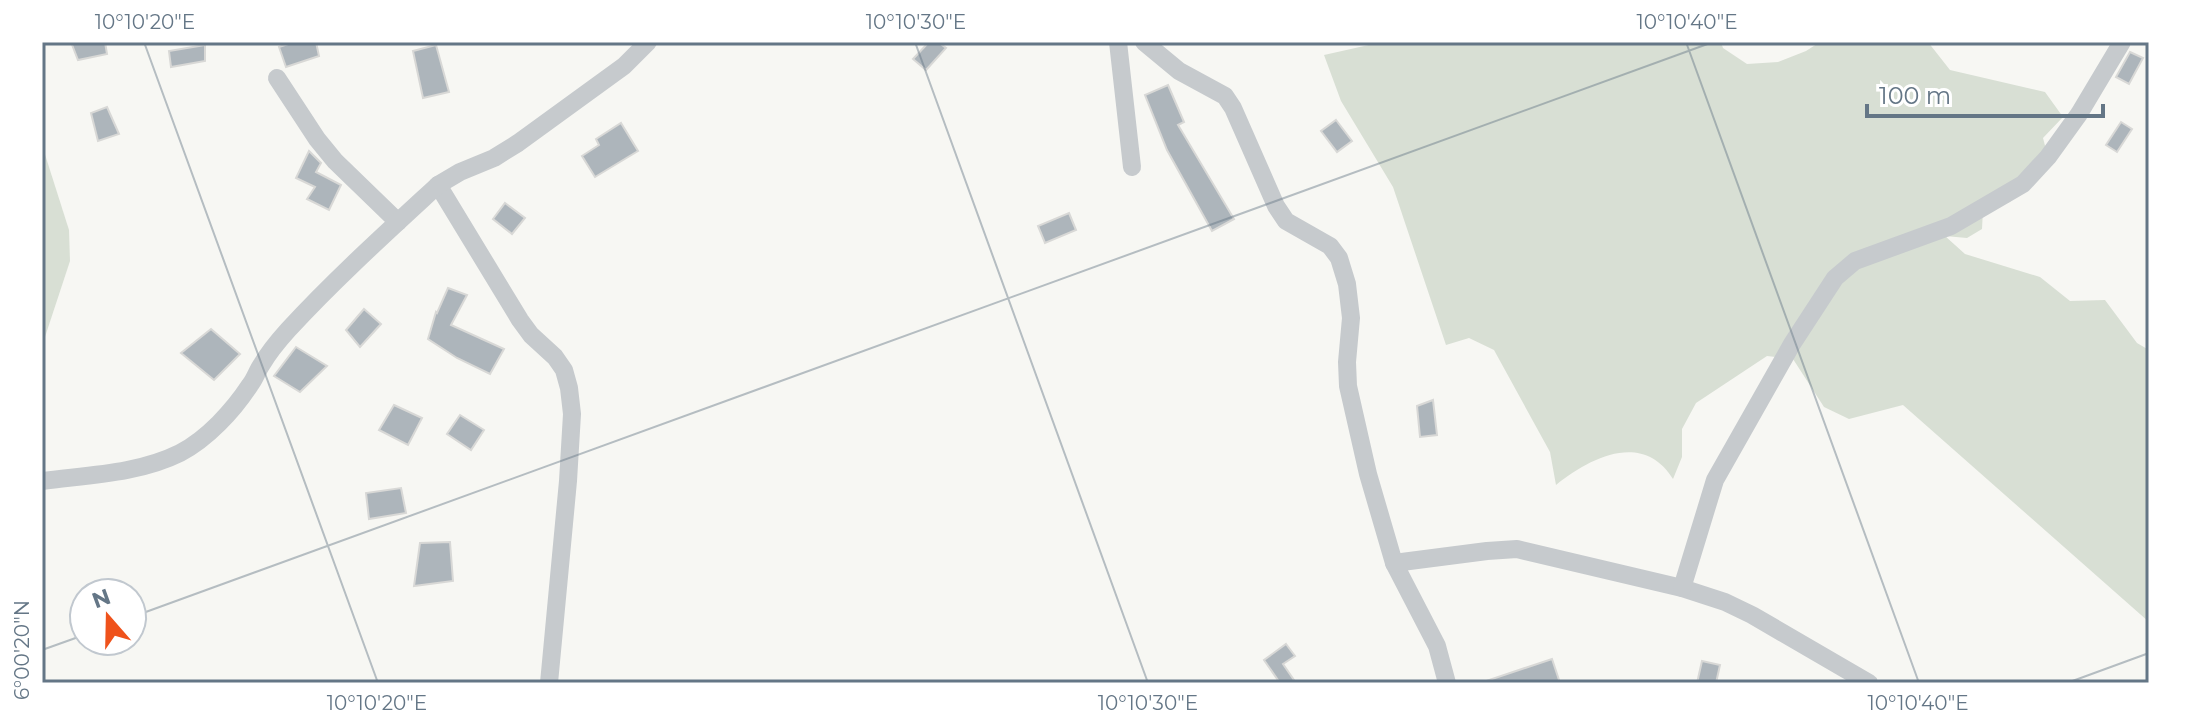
<svg xmlns="http://www.w3.org/2000/svg" width="2191" height="725" font-family="Montserrat,sans-serif">
	<style>
		.green { fill: #d8dfd4 }
		.building { fill: #adb5bb; stroke: #d8d8d6; stroke-width: 2 }
		.lines { fill: none; stroke-linecap: round; stroke-linejoin: round }
		.street { stroke: #c6cacd; stroke-width: 18 }
		.ticks { fill: none; stroke: #647686; stroke-width: 2; stroke-opacity: 0.45 }
		.neatline { fill: none; stroke: #647686; stroke-width: 3 }
		.ticks-label { font-size: 20px; text-anchor: middle; fill: #647686 }
	</style>
	<rect width="100%" height="100%" fill="#f7f7f3"/>
	<!-- green -->
	<g class="green">
		<path d="M1382,42H1721L1723,48L1747,64L1778,62L1806,51L1820,42H1928L1950,70L2045,92L2063,117L2043,138L2048,157L2023,184L2010,202L1983,210L1982,229L1967,238L1945,236L1965,254L2040,277L2070,301L2105,300L2137,343L2149,350V622L1903,405L1849,419L1824,407L1793,359L1767,356L1696,403L1682,429V457L1673,479C1643,431 1591,457 1556,485L1550,452L1494,350L1469,338L1446,345L1393,187L1341,101L1324,55Z"/>
		<polygon points="42,145 69,230 70,261 42,346"/>
	</g>
	<!-- building -->
	<g class="building">
		<polygon points="71,42 105,42 107,54 78,60"/>
		<polygon points="294,42 316,42 319,56 286,67 279,47"/>
		<polygon points="929,42 938,42 946,48 926,70 913,59"/>
		<polygon points="205,45 205,61 171,67 169,51"/>
		<polygon points="436,45 449,92 423,98 413,51"/>
		<polygon points="2130,52 2143,58 2129,84 2116,77"/>
		<polygon points="1168,85 1184,122 1178,125 1234,219 1212,231 1167,150 1145,95"/>
		<polygon points="107,107 119,134 98,141 91,113"/>
		<polygon points="1336,120 1352,141 1337,152 1321,131"/>
		<polygon points="2121,122 2132,129 2117,152 2106,145"/>
		<polygon points="621,123 638,151 595,177 582,156 599,145 596,139"/>
		<polygon points="309,151 321,163 316,172 341,185 329,210 307,199 315,187 296,178"/>
		<polygon points="505,203 525,218 512,234 493,219"/>
		<polygon points="1069,213 1076,230 1045,243 1038,226"/>
		<polygon points="448,288 467,295 451,325 504,349 490,374 457,358 428,339 436,312 437,313"/>
		<polygon points="364,309 381,324 360,347 346,330"/>
		<polygon points="211,329 240,354 214,380 181,353"/>
		<polygon points="296,347 327,366 300,392 274,376"/>
		<polygon points="1433,400 1437,435 1420,437 1417,406"/>
		<polygon points="394,405 422,418 408,445 379,430"/>
		<polygon points="460,415 484,430 471,450 447,434"/>
		<polygon points="401,488 406,513 369,519 366,493"/>
		<polygon points="450,542 453,581 414,586 420,543"/>
		<polygon points="1286,644 1295,656 1283,664 1296,683 1280,683 1264,660"/>
		<polygon points="1552,659 1560,683 1487,683 1486,681"/>
		<polygon points="1702,661 1720,665 1716,683 1697,683"/>
	</g>
	<g class="lines">
		<!-- street -->
		<g class="street">
			<polyline points="1118,42 1132,167"/>
			<polyline points="1144,42 1179,71 1225,96 1233,108 1276,206 1286,221 1330,246 1339,258 1347,284 1351,318 1347,362 1348,386 1368,474 1394,563 1437,646 1447,683"/>
			<polyline points="277,78 317,139 335,161 398,222"/>
			<polyline points="438,185 520,320 531,335 555,357 564,370 569,388 572,414 568,481 549,683"/>
			<path d="M42,481C87,475 138,474 180,453C207,439 233,411 250,385C255,379 257,371 262,364C269,352 279,340 288,330C335,279 387,232 438,185L460,172L494,158L518,143L624,66L648,42"/>
			<polyline points="1394,563 1487,551 1517,549 1682,588 1725,602 1752,615 1869,683"/>
			<polyline points="1682,588 1715,480 1792,344 1835,278 1855,261 1951,226 2023,184 2048,157 2079,114 2122,42"/>
		</g>
	</g>
	<!-- ticks -->
	<path class="ticks" d="M144,42L378,683M915,42L1148,683M1686,42L1919,683M132,617L1713,42M42,650L84,635M2067,683L2149,653"/>
	<!-- border -->
	<rect width="2191" height="725" fill="none" stroke="#ffffff" stroke-width="88"/>
	<!-- north arrow -->
	<g transform="translate(108 617) rotate(340)"><circle r="38" fill="#ffffff" stroke="#c1c8cf" stroke-width="2"/>
	<path d="M0-6L14 30L0 20L-14 30Z" fill="#ef521b"/>
	<text y="-12" font-size="22" font-weight="bold" text-anchor="middle" fill="#647686">N</text>
	</g>
	<!-- scale -->
	<path d="M1867 104v12h236v-12" fill="none" stroke="#647686" stroke-width="4"/>
	<text x="1879" y="104" font-size="24" fill="#647686" stroke="#ffffff" stroke-width="6" paint-order="stroke">100 m</text>
	<rect x="44" y="44" width="2103" height="637" class="neatline"/>
	<g class="ticks-label">
		<text x="145" y="29">10°10'20"E</text>
		<text x="916" y="29">10°10'30"E</text>
		<text x="1687" y="29">10°10'40"E</text>
		<text transform="translate(22 650) rotate(-90)" y="7">6°00'20"N</text>
		<text x="377" y="710">10°10'20"E</text>
		<text x="1148" y="710">10°10'30"E</text>
		<text x="1918" y="710">10°10'40"E</text>
	</g>
</svg>
